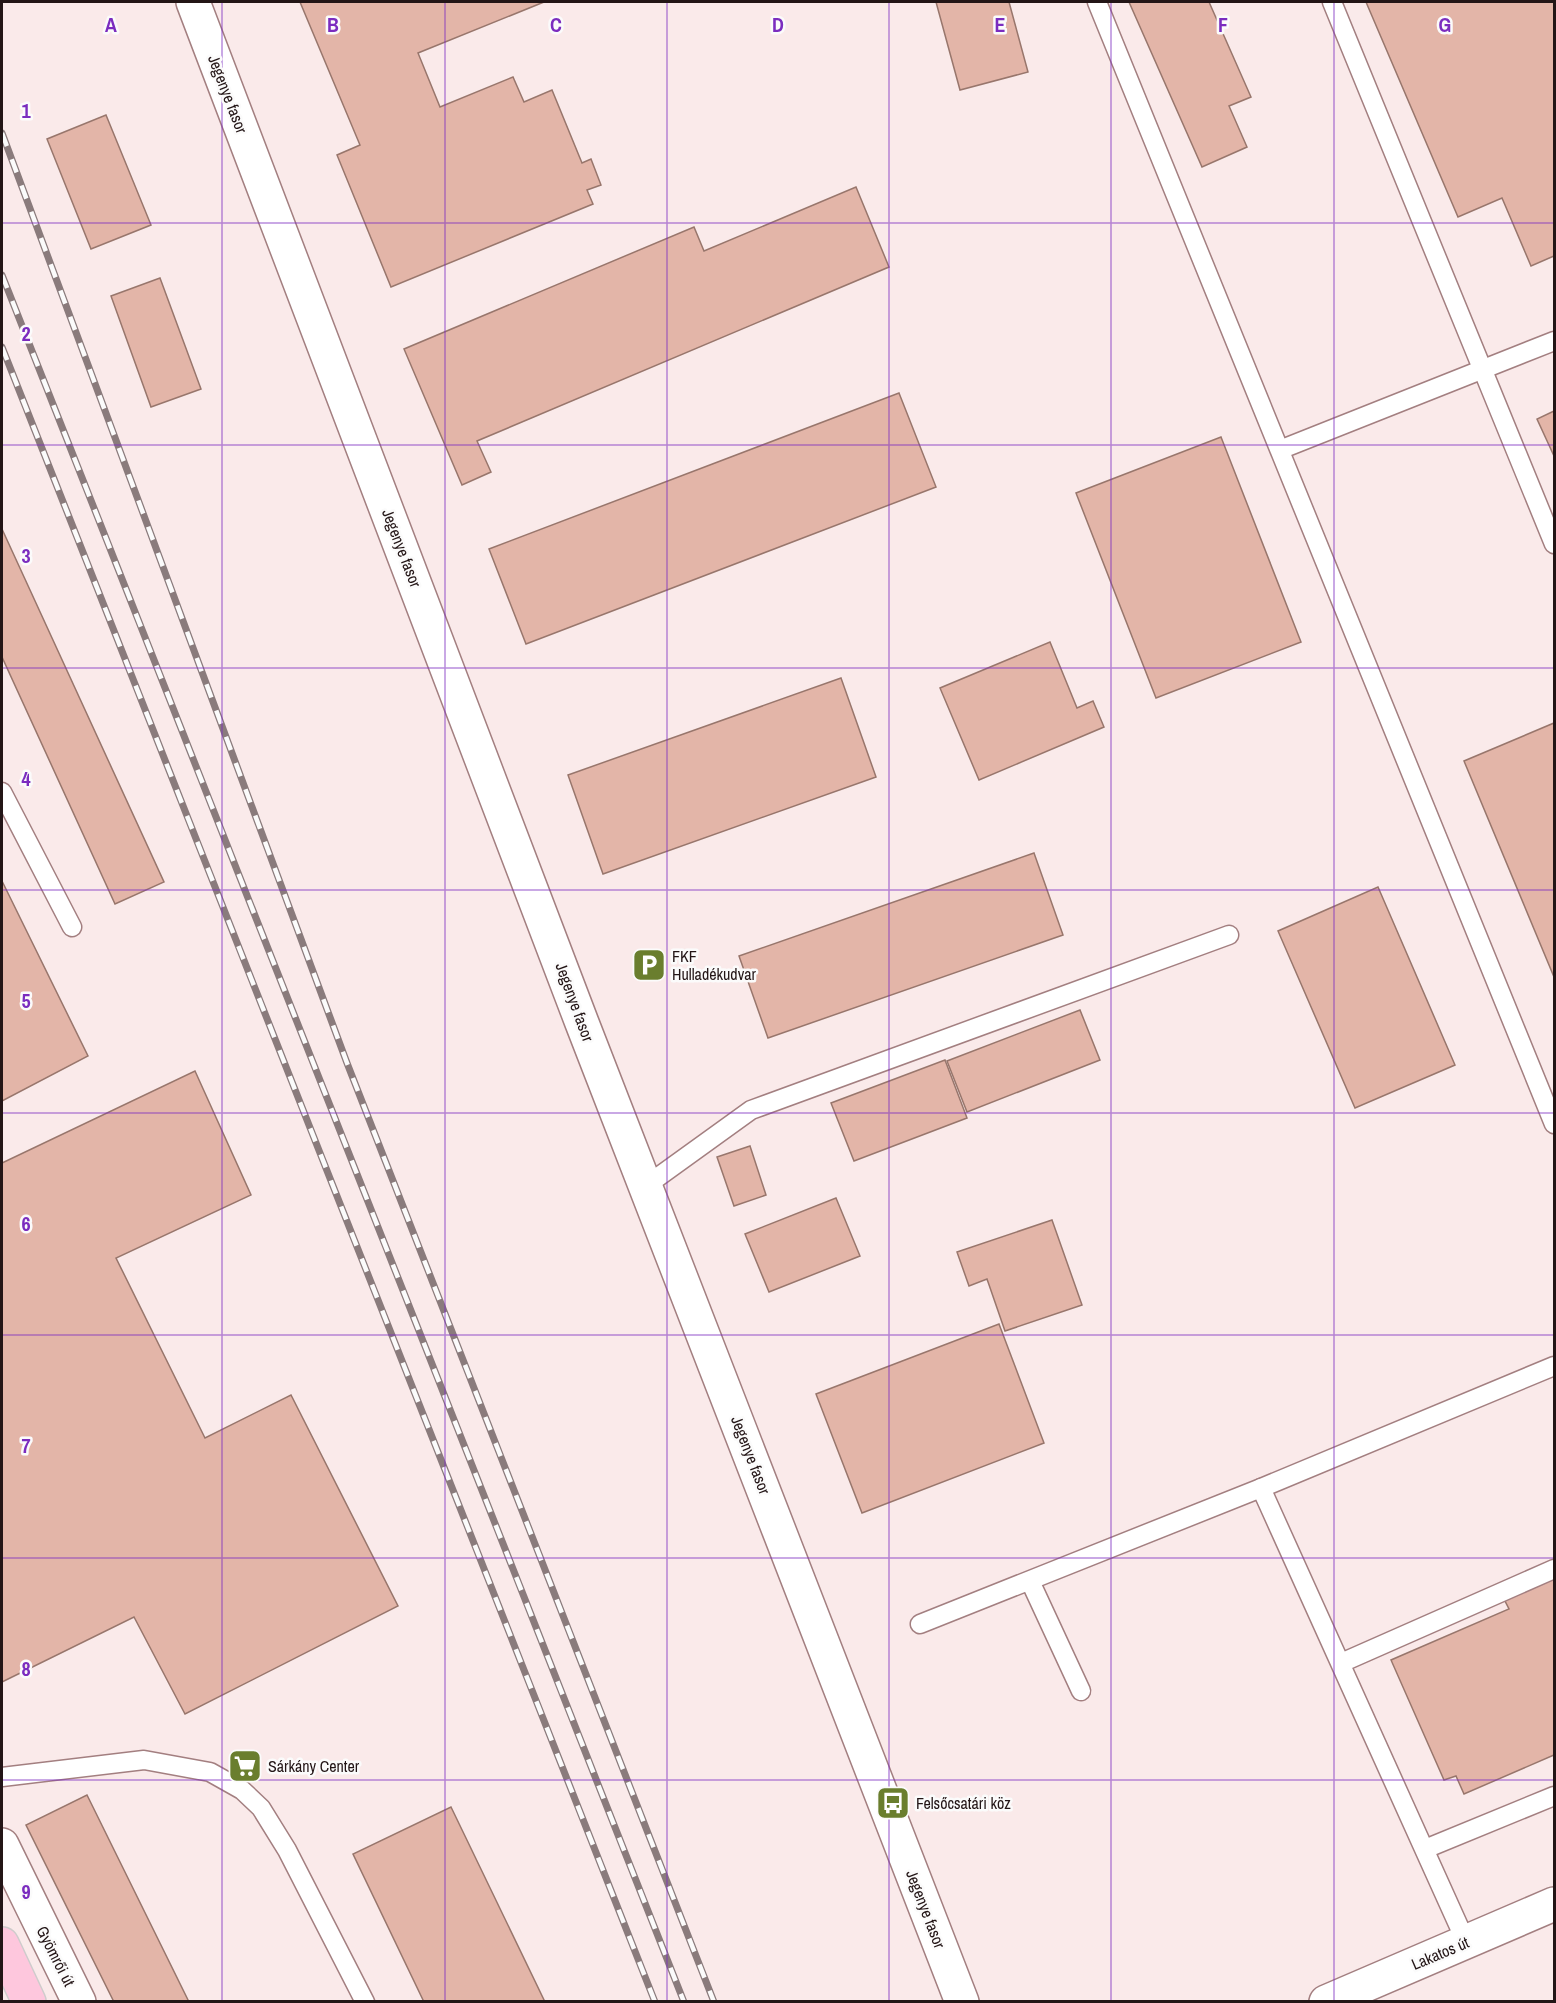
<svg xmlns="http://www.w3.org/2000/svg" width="1556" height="2003" font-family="'Archivo Narrow',sans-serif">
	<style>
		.building { fill: #e3b5a8; stroke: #98766c; stroke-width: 1.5 }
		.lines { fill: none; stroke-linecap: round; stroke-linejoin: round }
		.service-casing { stroke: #a37f80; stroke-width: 21 }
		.minor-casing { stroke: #a37f80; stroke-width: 36 }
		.tertiary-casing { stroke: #a37f80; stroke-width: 36 }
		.primary-casing { stroke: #cfcccc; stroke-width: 36 }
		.service { stroke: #fff; stroke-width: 18 }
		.minor { stroke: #fff; stroke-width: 33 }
		.tertiary { stroke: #fff; stroke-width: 33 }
		.primary { stroke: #fec7dd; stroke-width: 33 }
		.rail-casing { stroke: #8a7b7c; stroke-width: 7 }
		.rail { stroke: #fbfbfb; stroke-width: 4.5; stroke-dasharray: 14; stroke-linecap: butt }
		.grid { fill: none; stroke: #7b2cbf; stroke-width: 1.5; stroke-opacity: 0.55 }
		.labels { text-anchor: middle; stroke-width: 5; stroke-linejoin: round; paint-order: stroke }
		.street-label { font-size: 16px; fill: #231516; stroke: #fbfbfb }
		.poi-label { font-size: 16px; fill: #231516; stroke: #fbfbfb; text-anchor: start }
		.grid-label { font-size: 20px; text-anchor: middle; font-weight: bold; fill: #7b2cbf; stroke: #fbfbfb; stroke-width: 5; stroke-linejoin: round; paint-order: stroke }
	</style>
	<rect width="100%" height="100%" fill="#faeaea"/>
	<!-- building -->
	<g class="building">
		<polygon points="300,2 544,2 418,53 440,107 513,77 524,102 552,90 582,163 591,159 601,185 587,190 593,204 391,287 337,155 360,145"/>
		<polygon points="936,2 1009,2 1028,72 960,90"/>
		<polygon points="1129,2 1209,2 1251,97 1229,106 1247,147 1202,167"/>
		<polygon points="1366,2 1554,2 1554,256 1531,266 1502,198 1458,217"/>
		<polygon points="106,115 151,225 91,249 47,139"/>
		<polygon points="856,187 889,267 477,441 491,472 462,485 404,349 694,227 704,251"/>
		<polygon points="160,278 201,389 151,407 111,296"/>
		<polygon points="899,393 936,487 526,644 489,549"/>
		<polygon points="1554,411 1554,456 1537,419"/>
		<polygon points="1221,437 1301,642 1156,698 1076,493"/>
		<polygon points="2,529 164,882 115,904 2,657"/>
		<polygon points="1050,642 1077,708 1093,701 1104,727 979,780 940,688"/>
		<polygon points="841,678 876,777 603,874 568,775"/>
		<polygon points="1554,723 1554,977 1464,761"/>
		<polygon points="1034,853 1063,935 768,1038 739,956"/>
		<polygon points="2,881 88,1056 2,1101"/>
		<polygon points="1378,887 1455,1065 1355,1108 1278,931"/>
		<polygon points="1080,1010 1100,1060 967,1112 947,1061"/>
		<polygon points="945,1060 967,1118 854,1161 831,1103"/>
		<polygon points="195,1071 251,1195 116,1258 205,1438 291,1395 398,1606 185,1714 134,1617 2,1682 2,1163"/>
		<polygon points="750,1146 766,1195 734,1206 717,1157"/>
		<polygon points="836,1198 860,1256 769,1292 745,1234"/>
		<polygon points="1052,1220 1082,1305 1005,1331 987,1279 969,1286 957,1252"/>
		<polygon points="999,1324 1044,1443 862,1513 816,1394"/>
		<polygon points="1554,1577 1554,1755 1464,1794 1456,1776 1444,1780 1391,1660 1509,1609 1504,1599"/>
		<polygon points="87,1795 189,2002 114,2002 26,1825"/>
		<polygon points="451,1807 545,2002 424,2002 353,1854"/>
	</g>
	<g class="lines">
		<!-- service casing -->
		<g class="service-casing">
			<g id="service">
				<polyline points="1097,2 1554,1124"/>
				<polyline points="1332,2 1554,544"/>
				<polyline points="1282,449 1554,341"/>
				<polyline points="2,792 72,927"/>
				<polyline points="647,1185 751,1110 1229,935"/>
				<polyline points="1261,1488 1466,1942"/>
				<polyline points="1030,1581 1081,1691"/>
				<polyline points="920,1624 1261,1488 1554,1366"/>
				<polyline points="1341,1663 1554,1569"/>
				<polyline points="2,1777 144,1760 210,1772 242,1790 261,1808 287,1850 365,2002"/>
				<polyline points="1425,1849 1554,1796"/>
			</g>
		</g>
		<!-- minor casing -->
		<g class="minor-casing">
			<polyline id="minor" points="193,2 582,1023 962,2002"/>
		</g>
		<!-- tertiary casing -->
		<g class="tertiary-casing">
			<g id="tertiary">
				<polyline points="2,1845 79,2002"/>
				<polyline points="1326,2002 1554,1904"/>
			</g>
		</g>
		<!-- primary casing -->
		<g class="primary-casing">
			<polyline id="primary" points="2,1944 29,2002"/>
		</g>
		<!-- service -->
		<use href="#service" class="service"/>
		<!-- minor -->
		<use href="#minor" class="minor"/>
		<!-- tertiary -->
		<use href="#tertiary" class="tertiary"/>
		<!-- primary -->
		<use href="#primary" class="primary"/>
		<!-- rail casing -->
		<g class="rail-casing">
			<g id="rail">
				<polyline points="2,133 347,1063 714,2002"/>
				<polyline points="2,275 684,2002"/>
				<polyline points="2,347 655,2002"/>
			</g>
		</g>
		<!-- rail -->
		<use href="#rail" class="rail"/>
	</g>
	<!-- grid -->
	<path class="grid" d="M222,2V2002M445,2V2002M667,2V2002M889,2V2002M1111,2V2002M1334,2V2002M2,223H1554M2,445H1554M2,668H1554M2,890H1554M2,1113H1554M2,1335H1554M2,1558H1554M2,1780H1554"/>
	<!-- icons -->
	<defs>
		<g id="parking-square" transform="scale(1.725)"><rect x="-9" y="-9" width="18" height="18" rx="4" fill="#6a7e2e" stroke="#fbfbfb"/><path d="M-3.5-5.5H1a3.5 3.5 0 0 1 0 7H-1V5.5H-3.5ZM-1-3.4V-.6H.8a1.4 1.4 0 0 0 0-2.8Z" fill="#fff"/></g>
		<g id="supermarket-square" transform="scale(1.725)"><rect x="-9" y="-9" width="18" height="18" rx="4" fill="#6a7e2e" stroke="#fbfbfb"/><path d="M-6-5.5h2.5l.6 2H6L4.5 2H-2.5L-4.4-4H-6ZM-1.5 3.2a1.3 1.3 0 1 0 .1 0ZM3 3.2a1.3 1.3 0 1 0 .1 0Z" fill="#fff"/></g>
		<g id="bus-square" transform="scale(1.725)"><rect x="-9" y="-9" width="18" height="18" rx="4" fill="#6a7e2e" stroke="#fbfbfb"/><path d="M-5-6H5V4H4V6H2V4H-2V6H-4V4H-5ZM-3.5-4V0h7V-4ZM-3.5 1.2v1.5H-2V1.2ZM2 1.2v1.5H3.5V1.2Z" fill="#fff"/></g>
	</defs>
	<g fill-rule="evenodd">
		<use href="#parking-square" x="649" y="965"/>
		<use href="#supermarket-square" x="245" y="1766"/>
		<use href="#bus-square" x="893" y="1803"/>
	</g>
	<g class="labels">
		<!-- street labels -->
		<g class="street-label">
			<text transform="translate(228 94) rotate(69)" y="6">Jegenye fasor</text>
			<text transform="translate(402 548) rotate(69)" y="6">Jegenye fasor</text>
			<text transform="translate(575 1002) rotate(70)" y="6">Jegenye fasor</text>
			<text transform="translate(751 1455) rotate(69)" y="6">Jegenye fasor</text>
			<text transform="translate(926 1909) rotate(69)" y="6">Jegenye fasor</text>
			<text transform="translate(1440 1953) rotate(-23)" y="6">Lakatos út</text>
			<text transform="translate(56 1956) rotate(63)" y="6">Gyömrői út</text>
		</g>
		<!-- poi labels -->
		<g class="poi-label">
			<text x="672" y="962">FKF<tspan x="672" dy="18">Hulladékudvar</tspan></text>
			<text x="268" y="1772">Sárkány Center</text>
			<text x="916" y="1809">Felsőcsatári köz</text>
		</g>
	</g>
	<g class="grid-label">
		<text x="111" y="32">A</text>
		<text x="333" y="32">B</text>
		<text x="556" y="32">C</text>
		<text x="778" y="32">D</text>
		<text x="1000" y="32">E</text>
		<text x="1223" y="32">F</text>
		<text x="1445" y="32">G</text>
		<text x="26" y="118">1</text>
		<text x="26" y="341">2</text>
		<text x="26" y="563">3</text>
		<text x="26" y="786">4</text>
		<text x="26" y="1008">5</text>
		<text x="26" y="1231">6</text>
		<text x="26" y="1453">7</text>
		<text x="26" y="1676">8</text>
		<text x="26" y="1899">9</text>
	</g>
	<!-- border -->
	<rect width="1556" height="2003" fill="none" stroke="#231516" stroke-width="6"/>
</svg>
